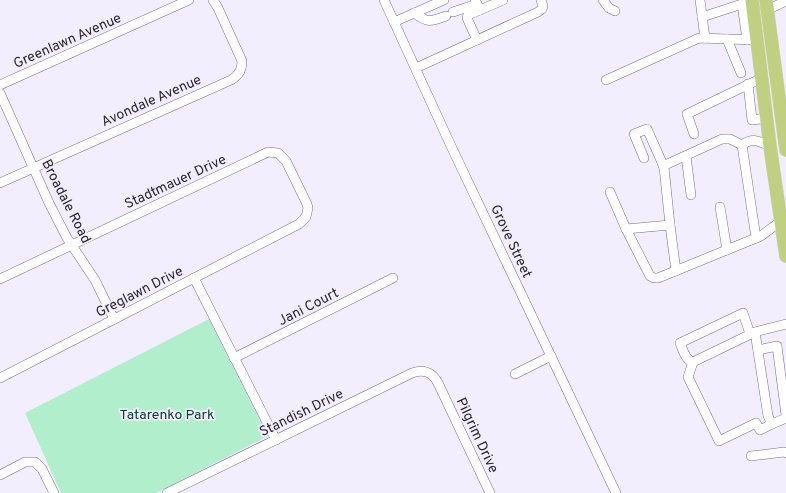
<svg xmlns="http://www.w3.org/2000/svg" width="786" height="493" font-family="Overpass,sans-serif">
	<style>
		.green { fill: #b1eecb }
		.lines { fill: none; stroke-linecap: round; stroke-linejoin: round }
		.minor-casing { stroke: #756f81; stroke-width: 10 }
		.highway-casing { stroke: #d4d4d5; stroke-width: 14 }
		.minor { stroke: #fff; stroke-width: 9 }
		.highway { stroke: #c0d080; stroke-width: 13 }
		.labels { text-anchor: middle; stroke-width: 3.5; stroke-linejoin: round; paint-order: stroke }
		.street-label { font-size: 14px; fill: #29272e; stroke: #f3eefe }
		.park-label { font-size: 14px; fill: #054027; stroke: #f3eefe }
	</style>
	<rect width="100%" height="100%" fill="#f3eefe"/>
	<!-- green -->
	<polygon class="green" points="209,319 268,436 156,493 61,493 25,413"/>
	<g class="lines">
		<!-- minor casing -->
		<g class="minor-casing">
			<g id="minor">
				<polyline points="384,0 451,146 616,493"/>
				<polyline points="475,0 480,10 503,0"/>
				<polyline points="603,0 609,8 615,11"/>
				<polyline points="700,0 705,38"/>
				<polyline points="767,10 786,1"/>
				<polyline points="453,12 477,4"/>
				<path d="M414,13C428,23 430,22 446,16"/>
				<polyline points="702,17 742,4"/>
				<polyline points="394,22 444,0"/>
				<polyline points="727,39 741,73"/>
				<polyline points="477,40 467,18 468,15 480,10"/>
				<polyline points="747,40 742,4 752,1"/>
				<polyline points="416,68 538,12 542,9 543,6 541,0"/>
				<polyline points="606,80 699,38 757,40"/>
				<polyline points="748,84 752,120 767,118"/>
				<polyline points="0,85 189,0"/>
				<polyline points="0,93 49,203 67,238 95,280 114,319"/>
				<polyline points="694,134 687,114 762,78"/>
				<path d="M742,145C753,137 758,141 770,146"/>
				<polyline points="686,156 691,195"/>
				<polyline points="663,166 722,139 730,139 742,145 756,238"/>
				<path d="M0,183L231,80C239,75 242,70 242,61L218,8L213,0"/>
				<polyline points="610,192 626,229 650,276 654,278 658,278 761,236 781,221"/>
				<polyline points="720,207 727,250"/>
				<polyline points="670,225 676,271"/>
				<polyline points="626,229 670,225 664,167 647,129 634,134 644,158"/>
				<polyline points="194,278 276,440"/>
				<polyline points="0,279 268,152 278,153 286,161 307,204 308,208 306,217 299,224 0,378"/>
				<polyline points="786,324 755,332 768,416 772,424 786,418"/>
				<path d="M750,334L743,313L680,343C683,350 685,360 693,362L755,332"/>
				<polyline points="758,350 777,346 786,415"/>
				<polyline points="234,358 393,278"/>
				<polyline points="693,362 688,377 719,441 756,423 760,430 772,424"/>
				<polyline points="515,374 551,356"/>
				<polyline points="751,456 784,452 786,453"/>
				<polyline points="0,475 25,462 35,462 42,469 54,493"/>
				<path d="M167,493L412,373C424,369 432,372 438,383L490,493"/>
			</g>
		</g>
		<!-- highway casing -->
		<g class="highway-casing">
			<g id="highway">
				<polyline points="752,0 770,146 786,256"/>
				<polyline points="766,0 786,150"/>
			</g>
		</g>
		<!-- minor -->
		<use href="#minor" class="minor"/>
		<!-- highway -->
		<use href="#highway" class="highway"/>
	</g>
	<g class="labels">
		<!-- street labels -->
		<g class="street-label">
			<text transform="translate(67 40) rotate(-24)" y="5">Greenlawn Avenue</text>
			<text transform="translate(151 100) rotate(-24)" y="5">Avondale Avenue</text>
			<text transform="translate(175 181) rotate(-25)" y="5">Stadtmauer Drive</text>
			<text transform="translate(67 201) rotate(63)" y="5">Broadale Road</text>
			<text transform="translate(512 241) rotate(65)" y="5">Grove Street</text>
			<text transform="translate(139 291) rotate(-27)" y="5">Greglawn Drive</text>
			<text transform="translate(308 306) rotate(-27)" y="5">Jani Court</text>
			<text transform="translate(301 412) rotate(-26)" y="5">Standish Drive</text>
			<text transform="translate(478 435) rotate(65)" y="5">Pilgrim Drive</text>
		</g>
		<!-- park labels -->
		<g class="park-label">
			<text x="167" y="419">Tatarenko Park</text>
		</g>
	</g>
</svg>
